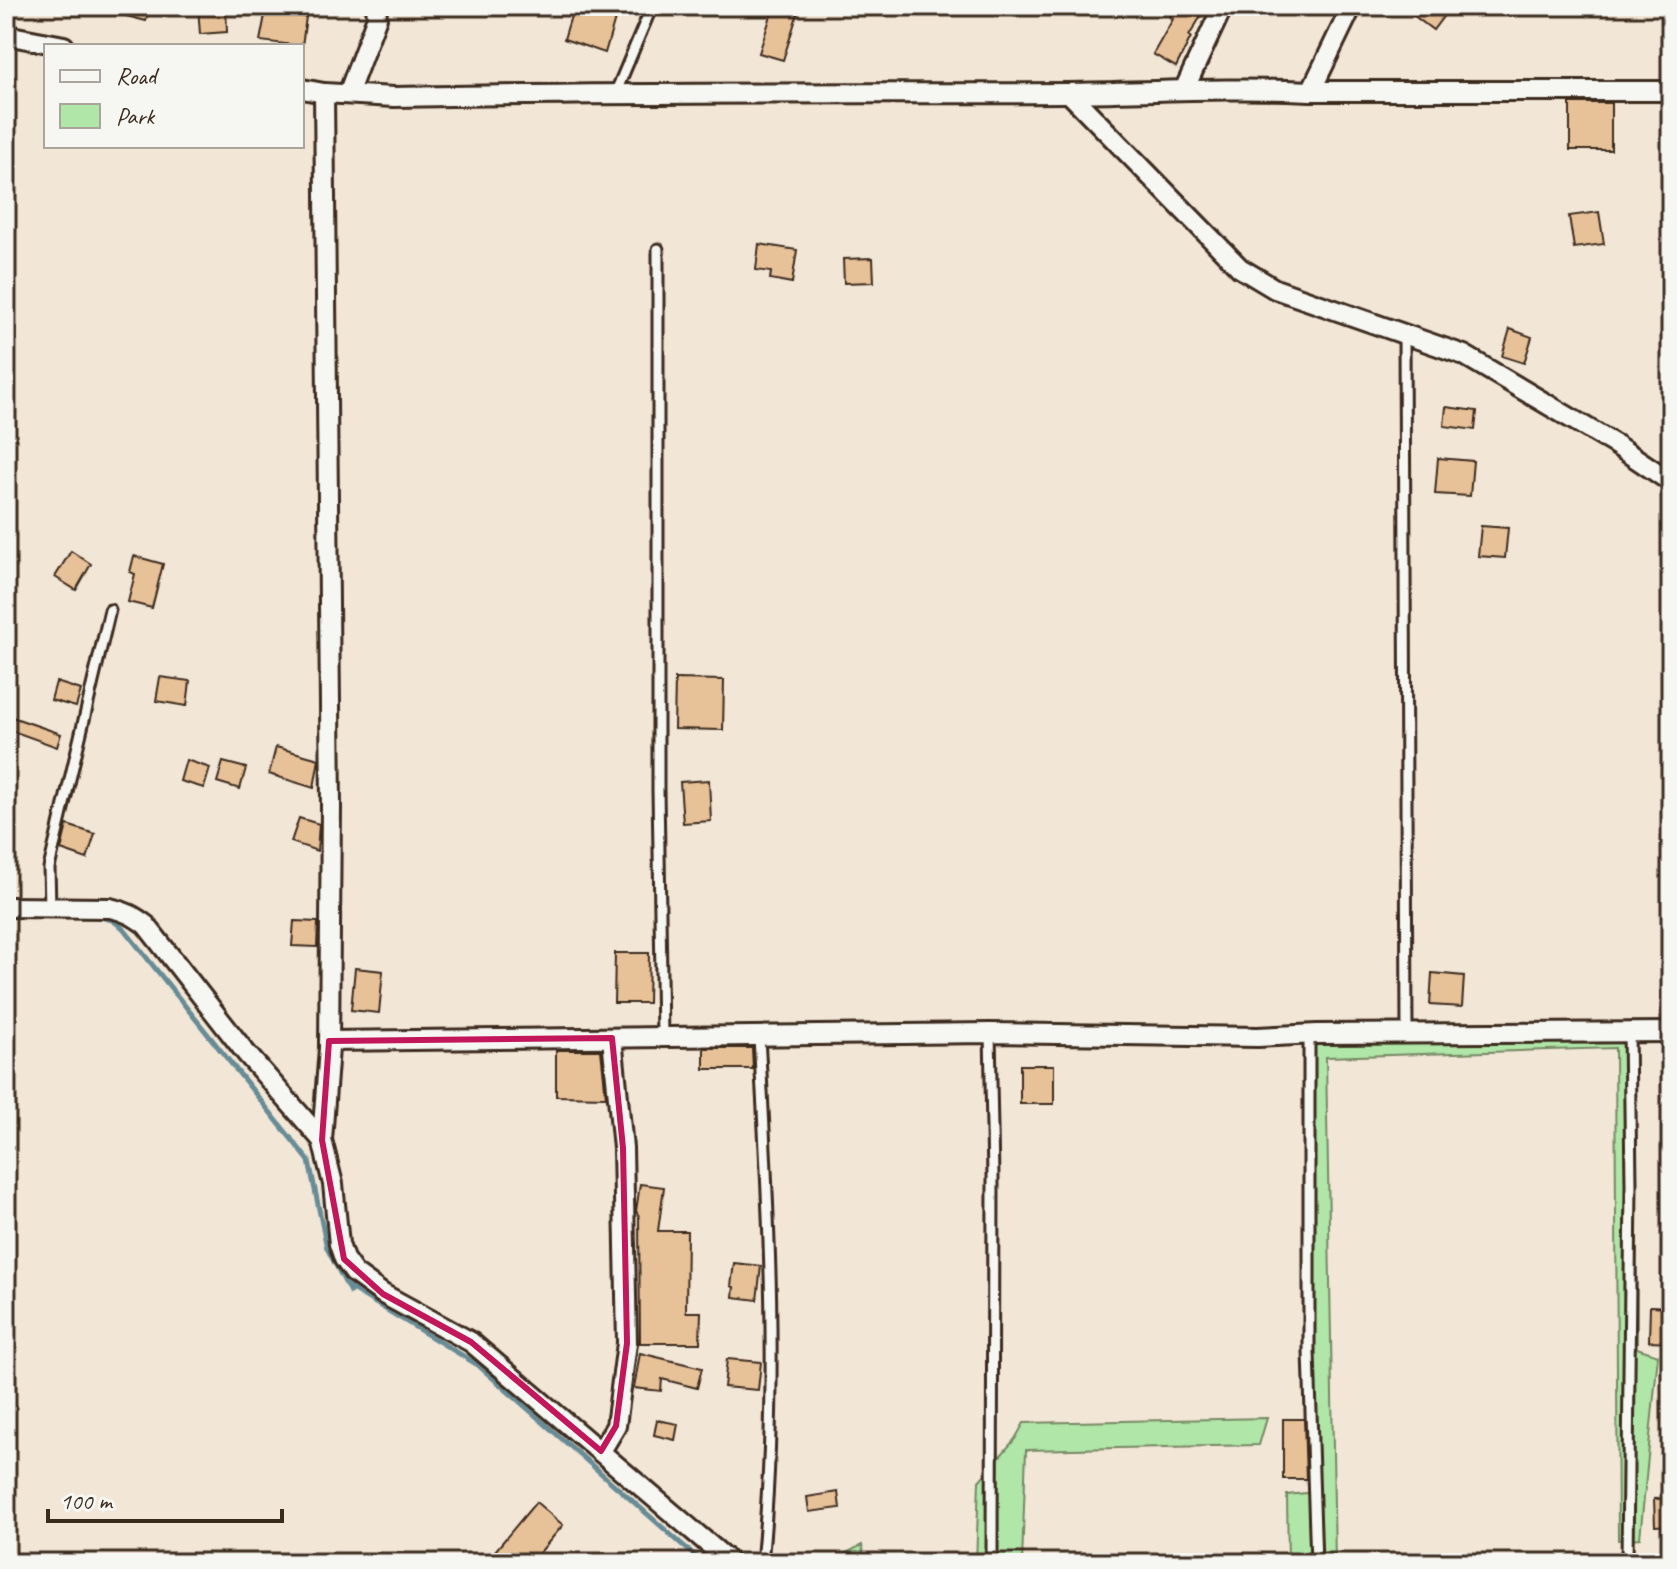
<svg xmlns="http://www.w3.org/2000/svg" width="1677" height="1569" font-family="Caveat,sans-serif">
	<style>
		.green { fill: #b0e6a8; stroke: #768863; stroke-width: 2 }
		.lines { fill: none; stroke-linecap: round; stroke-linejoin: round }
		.stream { stroke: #678c96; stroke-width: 5 }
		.building { fill: #e7c198; stroke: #3b2a1e; stroke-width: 2 }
		.service-casing { stroke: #3b2a1e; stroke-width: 15 }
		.minor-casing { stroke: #3b2a1e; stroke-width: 24 }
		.service { stroke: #f6f6f2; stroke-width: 9 }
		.minor { stroke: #f6f6f2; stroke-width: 18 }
		.marked { fill: none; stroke: #c2185b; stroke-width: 6; stroke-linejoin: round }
	</style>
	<rect width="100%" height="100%" fill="#f2e6d7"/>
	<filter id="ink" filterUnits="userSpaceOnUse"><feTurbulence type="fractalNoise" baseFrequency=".0125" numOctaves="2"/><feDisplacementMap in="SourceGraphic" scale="16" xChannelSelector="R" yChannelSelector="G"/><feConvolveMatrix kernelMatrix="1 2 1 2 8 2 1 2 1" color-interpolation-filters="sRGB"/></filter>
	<g filter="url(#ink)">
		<!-- green -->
		<g class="green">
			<polygon points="1635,1032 1637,1348 1658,1355 1640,1538 1618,1540 1615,1048 1326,1057 1335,1563 1288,1563 1287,1495 1316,1492 1311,1037"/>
			<polygon points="1267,1418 1259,1445 1026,1450 1022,1563 976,1563 979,1481 1015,1439 1024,1423"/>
			<polygon points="862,1545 865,1563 846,1563 846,1553"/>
		</g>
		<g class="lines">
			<!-- stream -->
			<g class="stream">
				<polyline points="6,916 22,916"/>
				<polyline points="96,916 112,920 123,928 309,1161 327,1248 350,1292"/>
				<polyline points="349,1287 478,1365 703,1563"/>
			</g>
		</g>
		<!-- building -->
		<g class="building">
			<polygon points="104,6 150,6 146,21 103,10"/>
			<polygon points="198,6 226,6 227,32 200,34"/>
			<polygon points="574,6 607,6 618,9 605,53 564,39"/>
			<polygon points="774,6 800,6 783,60 759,53"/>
			<polygon points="1176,6 1207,6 1189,36 1191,37 1176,67 1153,54 1173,19 1170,17"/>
			<polygon points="1401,6 1451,6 1433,30"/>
			<polygon points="266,10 306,17 302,46 260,41"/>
			<rect x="1570" y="103" width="41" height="47"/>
			<polygon points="1599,212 1604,244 1574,248 1569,216"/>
			<polygon points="759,244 797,250 792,283 770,279 771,272 756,270"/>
			<polygon points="873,258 874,282 844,283 843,259"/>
			<polygon points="1510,329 1532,337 1524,363 1502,356"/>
			<polygon points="1446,407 1477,411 1475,430 1444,426"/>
			<polygon points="1438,458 1473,461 1470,496 1435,494"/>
			<polygon points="1481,526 1508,528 1505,558 1478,556"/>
			<polygon points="71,551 91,564 76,590 55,577"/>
			<polygon points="134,556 163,564 152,608 128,602 135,574 130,572"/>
			<polygon points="160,677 190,681 187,706 156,701"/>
			<polygon points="675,679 724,680 723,730 674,729"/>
			<polygon points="56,682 81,690 76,707 51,700"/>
			<polygon points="12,717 61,734 57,747 7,729"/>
			<polygon points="276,747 319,759 314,788 269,774"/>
			<polygon points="186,760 210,768 204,788 180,781"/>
			<polygon points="223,762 246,768 240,789 217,782"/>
			<polygon points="709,780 711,821 683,823 680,782"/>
			<polygon points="299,818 319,824 317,851 291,842"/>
			<polygon points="67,825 95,834 87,859 61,850"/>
			<polygon points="294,921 318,922 317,947 292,946"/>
			<polygon points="615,953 649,953 648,1003 614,1003"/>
			<polygon points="355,968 383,971 379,1013 351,1010"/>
			<polygon points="1432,973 1464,976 1462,1007 1430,1005"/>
			<polygon points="704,1048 752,1048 753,1069 704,1069"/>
			<polygon points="556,1050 601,1050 606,1097 556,1096"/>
			<rect x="1020" y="1065" width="34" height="39"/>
			<polygon points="640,1184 664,1187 658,1231 687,1231 686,1312 701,1312 700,1343 640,1343 639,1216 636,1211"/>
			<polygon points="734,1263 761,1266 757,1300 733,1297 734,1287 731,1286"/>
			<polygon points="1650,1306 1671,1307 1671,1342 1649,1341"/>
			<polygon points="640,1353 702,1368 697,1388 662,1379 661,1391 634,1388"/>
			<polygon points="727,1359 761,1362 758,1390 724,1387"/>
			<polygon points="1283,1419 1304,1419 1306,1479 1283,1479"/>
			<polygon points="657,1420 678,1424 675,1440 654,1435"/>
			<polygon points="838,1492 840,1508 809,1512 807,1497"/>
			<polygon points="1671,1498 1671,1525 1655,1526 1654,1499"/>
			<polygon points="536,1502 563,1525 531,1563 485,1563"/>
		</g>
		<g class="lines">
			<!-- service casing -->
			<g class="service-casing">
				<g id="service">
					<polyline points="615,94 652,6"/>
					<polyline points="658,249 658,790 662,1037"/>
					<polyline points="1404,334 1407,1033"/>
					<polyline points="50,906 49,868 110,610"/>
					<polyline points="990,1033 993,1176 992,1563"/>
					<polyline points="1309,1035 1309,1352 1316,1563"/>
					<path d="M759,1037C769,1212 779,1388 762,1563"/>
					<polyline points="1627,1563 1631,1185 1629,1031"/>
				</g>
			</g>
			<!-- minor casing -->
			<g class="minor-casing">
				<g id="minor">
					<polyline points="6,35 64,46"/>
					<path d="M302,89L324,93L394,97C618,92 843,94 1068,93C1149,92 1230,87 1311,91H1671"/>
					<polyline points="1184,90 1223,6"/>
					<polyline points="1311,91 1352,6"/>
					<polyline points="324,93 331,806 329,1048 322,1140 333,1184 339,1244 344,1259 354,1273 383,1294 471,1342 731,1563"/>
					<polyline points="1069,93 1240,268 1275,289 1464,355 1616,445 1671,482"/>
					<polyline points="348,94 377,17 376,6"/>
					<path d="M6,907L110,908C125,911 134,916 146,925L246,1053L322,1140"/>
					<polyline points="329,1041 990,1033 1258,1037 1317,1034 1671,1032"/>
					<polyline points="601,1451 616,1426 627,1343 623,1148 612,1038"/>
				</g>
			</g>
			<!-- service -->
			<use href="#service" class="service"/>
			<!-- minor -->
			<use href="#minor" class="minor"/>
		</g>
	</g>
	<!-- marked area -->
	<path class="marked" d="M612,1038L623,1148L627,1343L616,1426L601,1451L471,1342L383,1294L344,1259L322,1140L329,1041Z"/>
	<!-- margin -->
	<rect width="1677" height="1569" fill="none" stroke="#f6f6f2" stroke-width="32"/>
	<rect x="16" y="16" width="1645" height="1537" fill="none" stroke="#3b2a1e" stroke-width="3" filter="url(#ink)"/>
	<!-- legend -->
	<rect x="44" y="44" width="260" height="104" fill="#f6f6f2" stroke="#aba49d" stroke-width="2"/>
	<rect x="60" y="70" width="40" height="12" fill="#f6f6f2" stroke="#aba49d" stroke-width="2"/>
	<text x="116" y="84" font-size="24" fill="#3b2a1e">Road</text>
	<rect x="60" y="104" width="40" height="24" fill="#b0e6a8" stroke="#aba49d" stroke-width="2"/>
	<text x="116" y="124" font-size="24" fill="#3b2a1e">Park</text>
	<!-- scale -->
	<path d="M48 1509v12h234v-12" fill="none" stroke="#3b2a1e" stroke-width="4"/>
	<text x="60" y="1509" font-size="24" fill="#3b2a1e" stroke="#f6f6f2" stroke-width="6" paint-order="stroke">100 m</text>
</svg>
